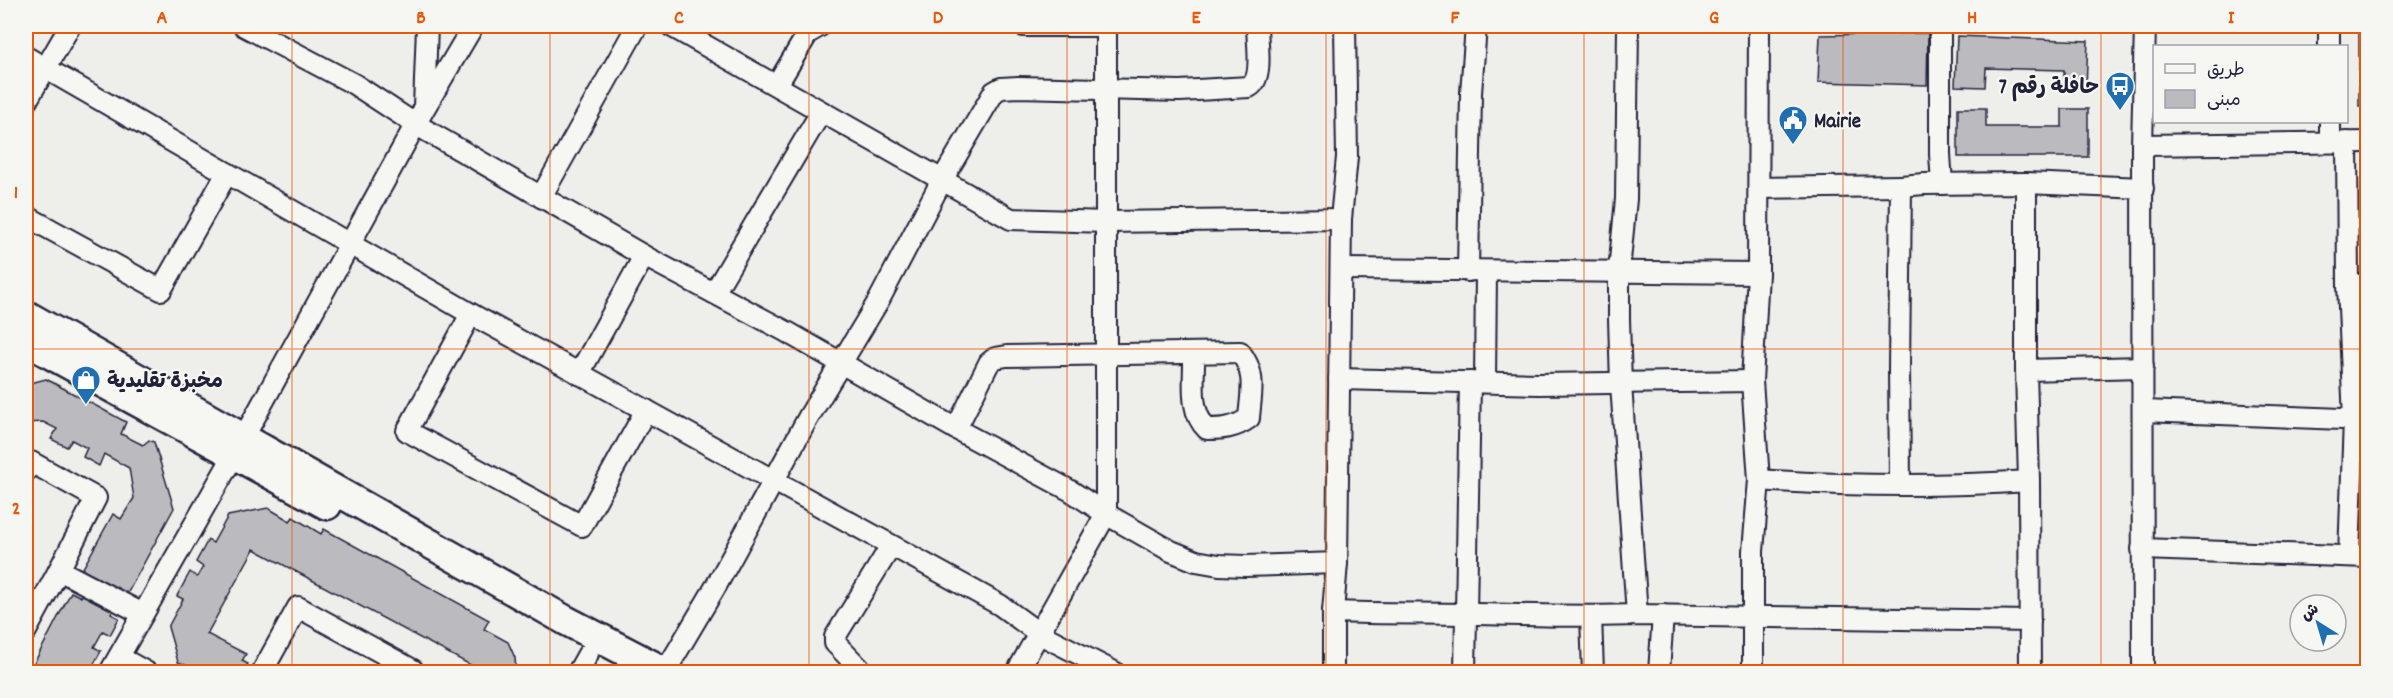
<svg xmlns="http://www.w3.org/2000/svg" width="2393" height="698" font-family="Dekko,'Playpen Sans Arabic',sans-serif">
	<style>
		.building { fill: #bbbbbf; stroke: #22223b; stroke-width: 1.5 }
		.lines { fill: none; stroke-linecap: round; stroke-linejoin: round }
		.minor-casing { stroke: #22223b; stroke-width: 24 }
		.secondary-casing { stroke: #22223b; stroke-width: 33 }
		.minor { stroke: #f6f6f2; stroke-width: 20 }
		.secondary { stroke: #f6f6f2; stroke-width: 28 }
		.grid { fill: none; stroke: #e8590c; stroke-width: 1.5; stroke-opacity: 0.55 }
		.labels { text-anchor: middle; stroke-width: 4.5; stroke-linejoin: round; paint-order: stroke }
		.poi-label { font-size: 21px; font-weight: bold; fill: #22223b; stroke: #f6f6f2; text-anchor: start }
		.neatline { fill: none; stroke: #e8590c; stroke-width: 2 }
		.grid-label { font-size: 20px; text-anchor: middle; font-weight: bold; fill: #e8590c }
	</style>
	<rect width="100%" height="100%" fill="#eeeeeb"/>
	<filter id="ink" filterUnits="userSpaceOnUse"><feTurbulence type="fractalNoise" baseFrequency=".0167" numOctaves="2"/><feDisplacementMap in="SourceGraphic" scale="12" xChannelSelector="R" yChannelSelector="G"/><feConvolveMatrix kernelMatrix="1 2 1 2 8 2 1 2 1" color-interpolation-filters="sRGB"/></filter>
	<g filter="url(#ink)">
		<!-- building -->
		<g class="building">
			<polygon points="1928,33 1927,85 1818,82 1820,35"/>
			<rect x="2359" y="34" width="9" height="72"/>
			<polygon points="1957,36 2088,41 2086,88 2064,87 2064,70 1986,68 1985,87 1955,86"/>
			<polygon points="1958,108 1986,108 1986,127 2062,127 2062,109 2088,109 2088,157 1958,157"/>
			<polygon points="46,379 126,422 121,434 143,445 149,440 154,442 174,508 127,594 82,570 113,514 121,519 134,498 129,468 104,454 99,466 83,457 87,448 72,440 67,447 51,439 57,429 43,422 26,423 26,384"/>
			<polygon points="268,508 290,521 293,517 321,534 324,529 489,620 484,629 508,642 515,658 516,672 476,672 478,669 254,549 207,634 246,654 242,661 248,664 243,672 201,672 178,662 168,627 183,599 177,596 190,572 197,577 203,567 196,562 208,540 213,543 228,516"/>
			<polygon points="71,592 81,597 83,593 114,609 111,614 119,618 110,635 103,631 94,647 101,651 91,669 81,664 77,672 26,672 30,671"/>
		</g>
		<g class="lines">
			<!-- minor casing -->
			<g class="minor-casing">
				<g id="minor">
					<polyline points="244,26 354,84 415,124 644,256 787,332 956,429 1071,491 1106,514 1171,551 1196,561 1219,565 1245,566 1337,563"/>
					<polyline points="671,26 1011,219 1106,222 1341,219"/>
					<polyline points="1024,26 1102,26"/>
					<polyline points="1628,26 1626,199 1619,271 1619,319 1621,384 1637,615"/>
					<polyline points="1940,26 1940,154 1942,184"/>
					<polyline points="2329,26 2329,46"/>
					<polyline points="26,57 471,314 1000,605 1040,634 1114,672"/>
					<polyline points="777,85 808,33 820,26"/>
					<polyline points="26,102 70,26"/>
					<polyline points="424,107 427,26"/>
					<polyline points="2330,142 2330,122"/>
					<polyline points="2347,142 2348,285 2354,420 2349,556"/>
					<polyline points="2142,145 2368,142"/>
					<polyline points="2026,183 2143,188"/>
					<polyline points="1759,188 1901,186"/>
					<polyline points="541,197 637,26"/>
					<polyline points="26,216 161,290 227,173"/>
					<polyline points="1341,269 1758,273"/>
					<polyline points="1468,271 1471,93 1476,26"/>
					<polyline points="2348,285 2368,285"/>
					<polyline points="714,293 821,112"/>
					<polyline points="471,314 407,431 582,526 646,410"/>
					<polyline points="2026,370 2143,367"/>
					<polyline points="579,374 644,256"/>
					<polyline points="1339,379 1539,384 1752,381"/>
					<polyline points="1485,382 1486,271"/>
					<polyline points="2144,411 2368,420"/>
					<path d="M956,429L989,363L995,358L1007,356L1240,352C1257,374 1251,392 1249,418C1235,428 1223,429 1207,429C1188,411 1195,378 1194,353"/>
					<polyline points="26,471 31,462 96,498 59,570 143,614"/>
					<path d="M1759,480C1848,486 1940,487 2029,481L2030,672"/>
					<polyline points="1900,484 1899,369 1901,186 1924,184 2026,183 2026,370 2029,481"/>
					<polyline points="2142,549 2368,557"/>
					<path d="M1333,612C1381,614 1428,613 1476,614C1529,615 1583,617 1637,615L2030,621"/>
					<polyline points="1591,616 1593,672"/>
					<polyline points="26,631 59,570"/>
					<polyline points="119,657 146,672"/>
					<polyline points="110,672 234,455 424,109 473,26"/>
					<polyline points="262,672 298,607 413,670 411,672"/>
					<polyline points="578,672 588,654"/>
					<path d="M665,672L716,586L808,418L879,300L942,180L994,92L1001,88L1018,87L1180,91L1249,87C1264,79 1257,42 1257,26"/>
					<polyline points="863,672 835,643 835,637 891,546"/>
					<polyline points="1017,672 1106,514 1106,26"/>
					<polyline points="1333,672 1333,612 1337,563 1341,219 1347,157 1345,26"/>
					<polyline points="1465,672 1470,382"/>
					<polyline points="1659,672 1663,615"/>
					<polyline points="1753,672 1753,551 1759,480 1752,381 1758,273 1759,26"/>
					<polyline points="2143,672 2142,145 2145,26"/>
				</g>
			</g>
			<!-- secondary casing -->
			<g class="secondary-casing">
				<g id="secondary">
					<polyline points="26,315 565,620 665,672"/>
					<polyline points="26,341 327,505"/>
				</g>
			</g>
			<!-- minor -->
			<use href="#minor" class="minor"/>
			<!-- secondary -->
			<use href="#secondary" class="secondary"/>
		</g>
	</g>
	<!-- grid -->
	<path class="grid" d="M292,26V672M550,26V672M809,26V672M1067,26V672M1326,26V672M1584,26V672M1843,26V672M2101,26V672M26,349H2368"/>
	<!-- icons -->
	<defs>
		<g id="bus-pin" transform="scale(1.5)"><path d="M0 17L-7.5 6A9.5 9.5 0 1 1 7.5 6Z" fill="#1f6fb2" stroke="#f6f6f2"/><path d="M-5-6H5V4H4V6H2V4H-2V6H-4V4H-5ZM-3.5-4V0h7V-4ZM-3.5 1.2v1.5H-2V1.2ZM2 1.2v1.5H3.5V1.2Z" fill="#fff"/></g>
		<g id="civic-pin" transform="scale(1.5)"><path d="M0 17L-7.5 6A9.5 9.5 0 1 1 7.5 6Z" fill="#1f6fb2" stroke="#f6f6f2"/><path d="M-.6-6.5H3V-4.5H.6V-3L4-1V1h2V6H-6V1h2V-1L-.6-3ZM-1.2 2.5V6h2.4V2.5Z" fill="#fff"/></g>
		<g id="shop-pin" transform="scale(1.5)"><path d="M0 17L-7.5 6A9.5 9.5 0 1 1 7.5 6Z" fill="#1f6fb2" stroke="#f6f6f2"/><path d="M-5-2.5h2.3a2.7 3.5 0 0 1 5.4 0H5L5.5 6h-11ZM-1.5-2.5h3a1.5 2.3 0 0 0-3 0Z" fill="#fff"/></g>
	</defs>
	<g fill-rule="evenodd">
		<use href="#bus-pin" x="2120" y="86"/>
		<use href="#civic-pin" x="1793" y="120"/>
		<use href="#shop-pin" x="86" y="380"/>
	</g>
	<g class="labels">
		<!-- poi labels -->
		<g class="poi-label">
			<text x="2099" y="93" text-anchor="end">حافلة رقم 7</text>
			<text x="1814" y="127">Mairie</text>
			<text x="107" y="387">مخبزة تقليدية</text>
		</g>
	</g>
	<!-- margin -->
	<rect width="2393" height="698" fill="none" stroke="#f6f6f2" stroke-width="66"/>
	<!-- legend -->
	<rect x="2153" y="45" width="195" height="78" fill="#f6f6f2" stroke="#a1a1a9" stroke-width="1.5"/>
	<rect x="2165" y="64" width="30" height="9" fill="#f6f6f2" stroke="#a1a1a9" stroke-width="1.5"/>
	<text x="2207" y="75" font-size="18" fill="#22223b">طريق</text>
	<rect x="2165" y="90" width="30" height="18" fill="#bbbbbf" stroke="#a1a1a9" stroke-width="1.5"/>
	<text x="2207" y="105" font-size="18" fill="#22223b">مبنى</text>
	<!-- north arrow -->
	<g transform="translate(2318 623) rotate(323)"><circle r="28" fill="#f6f6f2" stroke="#a1a1a9" stroke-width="1.5"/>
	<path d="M0-4.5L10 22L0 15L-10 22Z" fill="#1f6fb2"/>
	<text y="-9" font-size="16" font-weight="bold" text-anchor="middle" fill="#22223b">ش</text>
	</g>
	<rect x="33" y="33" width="2327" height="632" class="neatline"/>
	<g class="grid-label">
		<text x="162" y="23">A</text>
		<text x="421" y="23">B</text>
		<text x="679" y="23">C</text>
		<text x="938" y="23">D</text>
		<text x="1196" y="23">E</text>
		<text x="1455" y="23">F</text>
		<text x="1714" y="23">G</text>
		<text x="1972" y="23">H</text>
		<text x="2231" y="23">I</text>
		<text x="16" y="198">1</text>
		<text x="16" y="514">2</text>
	</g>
</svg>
